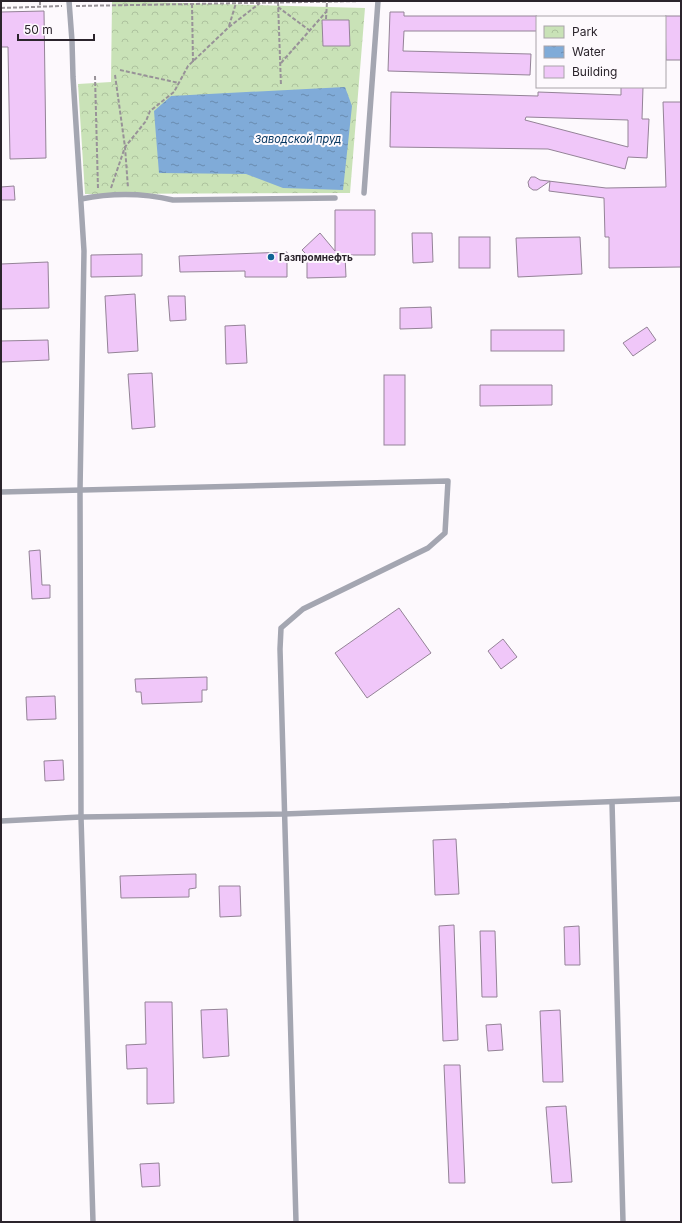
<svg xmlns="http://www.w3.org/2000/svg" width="682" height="1223" font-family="Inter,sans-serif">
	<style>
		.park { fill: url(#park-crowns) }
		.water { fill: url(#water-ripples) }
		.building { fill: #f0c7f9; stroke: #948397; fill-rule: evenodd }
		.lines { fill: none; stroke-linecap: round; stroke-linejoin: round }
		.path { stroke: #989298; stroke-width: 2; stroke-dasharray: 4 2; stroke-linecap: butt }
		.lane { stroke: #a4a6b1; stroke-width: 5.5 }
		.poi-dot { fill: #116395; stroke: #fdf9fd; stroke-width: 1.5 }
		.labels { text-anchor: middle; stroke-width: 4; stroke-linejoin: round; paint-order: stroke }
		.poi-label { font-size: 10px; font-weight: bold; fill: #2b242c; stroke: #fdf9fd; text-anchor: start }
		.water-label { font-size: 11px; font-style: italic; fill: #063761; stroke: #fdf9fd }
	</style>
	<defs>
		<pattern id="park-crowns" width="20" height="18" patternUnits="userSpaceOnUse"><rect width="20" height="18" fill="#c9e2b7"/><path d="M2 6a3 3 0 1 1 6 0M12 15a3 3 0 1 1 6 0" fill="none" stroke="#adc29e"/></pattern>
		<pattern id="water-ripples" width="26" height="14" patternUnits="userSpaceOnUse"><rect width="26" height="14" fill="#80abd8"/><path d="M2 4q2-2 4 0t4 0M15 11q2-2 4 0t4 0" fill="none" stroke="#698baf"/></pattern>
	</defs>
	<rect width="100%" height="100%" fill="#fdf9fd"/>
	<!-- park -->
	<polygon class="park" points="112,1 365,8 350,193 85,194 78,84 111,82"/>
	<!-- water -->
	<polygon class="water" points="345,87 352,106 343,190 283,188 246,174 159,173 154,111 171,96"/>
	<!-- building -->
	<g class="building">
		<polygon points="44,11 46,158 10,159 8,47 1,47 1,12"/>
		<polygon points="390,12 404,12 404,16 537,16 537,31 404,31 403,51 531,54 530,75 388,71"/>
		<polygon points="665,16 681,16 681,60 666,60"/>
		<polygon points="322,20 349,20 350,46 323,46"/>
		<path d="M621,87H643L642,119H649L647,158L628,157L625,169L548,149L390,147L391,92L538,96V92L621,95ZM526,117L628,120V147L525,120Z"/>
		<polygon points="663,102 681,102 681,267 609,268 609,237 605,237 604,198 549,191 550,181 537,190 533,190 529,187 528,182 531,177 535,177 540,180 606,188 666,187"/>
		<polygon points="14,186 15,200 1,200 1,187"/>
		<polygon points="335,210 375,210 375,255 345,255 346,277 307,278 307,255 302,250 320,233 335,251"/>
		<polygon points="412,233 432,233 433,262 413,263"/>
		<rect x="459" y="237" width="31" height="31"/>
		<polygon points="580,237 582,274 518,277 516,238"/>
		<polygon points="287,252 287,277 245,277 245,271 180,272 179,256"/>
		<polygon points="142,254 142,276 91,277 91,255"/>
		<polygon points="48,262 49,308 1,309 1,264"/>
		<polygon points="135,294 138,351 108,353 105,296"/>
		<polygon points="168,296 185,296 186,320 170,321"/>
		<polygon points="431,307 432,328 400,329 400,308"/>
		<polygon points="245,325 247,363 226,364 225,326"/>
		<polygon points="647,327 656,340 633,356 623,343"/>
		<rect x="491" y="330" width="73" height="21"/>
		<polygon points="48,340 49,360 1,362 1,341"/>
		<polygon points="152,373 155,427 132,429 128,374"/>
		<rect x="384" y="375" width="21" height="70"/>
		<polygon points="480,385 552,385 552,405 480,406"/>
		<polygon points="40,550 42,585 50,585 50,598 32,599 29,551"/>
		<polygon points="399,608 431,653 367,698 335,653"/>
		<polygon points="503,639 517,657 501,669 488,651"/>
		<polygon points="207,677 207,690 202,690 202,702 142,704 141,692 136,692 135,679"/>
		<polygon points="55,696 56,719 27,720 26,697"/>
		<polygon points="63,760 64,780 45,781 44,761"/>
		<polygon points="456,839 459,894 435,895 433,840"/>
		<polygon points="196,874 196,888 189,889 189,897 121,898 120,876"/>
		<polygon points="219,886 240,886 241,916 220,917"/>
		<polygon points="454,925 458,1040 443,1041 439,926"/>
		<polygon points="579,926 580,965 565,965 564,927"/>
		<polygon points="480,931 495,931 497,997 482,997"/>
		<polygon points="145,1002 172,1002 174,1103 147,1104 147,1068 127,1069 126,1045 146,1044"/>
		<polygon points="227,1009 229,1056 203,1058 201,1010"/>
		<polygon points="560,1010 563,1082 543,1082 540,1011"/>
		<polygon points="501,1024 503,1050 488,1051 486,1025"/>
		<polygon points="444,1065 460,1065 465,1183 449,1183"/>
		<polygon points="566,1106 572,1182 552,1183 546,1107"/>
		<polygon points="159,1163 160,1186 142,1187 140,1164"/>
	</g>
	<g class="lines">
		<!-- path -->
		<g class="path">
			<polyline points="40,1 40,7"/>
			<polyline points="439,1 440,1"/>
			<polyline points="278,2 281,86"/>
			<polyline points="192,4 193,62"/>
			<polyline points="76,6 364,1"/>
			<polyline points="278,7 309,30"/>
			<polyline points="1,8 62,6"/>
			<polyline points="326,19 327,2"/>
			<polyline points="229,26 236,3"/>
			<polyline points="281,63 326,12"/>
			<polyline points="120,70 179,83"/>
			<polyline points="115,75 125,147 128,188"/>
			<polyline points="95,76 98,189"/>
			<polyline points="111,188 125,147 146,121 150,111 174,92 188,66 229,27 260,3"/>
		</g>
		<!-- lane -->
		<g class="lane">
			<polyline points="69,1 72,41 73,77 84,251 80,490 81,817 93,1222"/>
			<polyline points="364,193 378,1"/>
			<path d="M81,199C111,193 143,193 173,200L335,198"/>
			<polyline points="1,492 448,481 445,533 428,548 303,609 281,628 280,649 296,1222"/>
			<polyline points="612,802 623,1222"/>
			<polyline points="1,821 81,817 284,814 681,799"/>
		</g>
	</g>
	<!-- markers -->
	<circle class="poi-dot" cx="271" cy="257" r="4"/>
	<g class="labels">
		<!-- poi labels -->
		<g class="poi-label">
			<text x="279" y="261">Газпромнефть</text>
		</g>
		<!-- water labels -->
		<g class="water-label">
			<text x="298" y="143">Заводской пруд</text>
		</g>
	</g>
	<!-- border -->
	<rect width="682" height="1223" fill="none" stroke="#2b242c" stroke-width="4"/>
	<!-- legend -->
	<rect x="536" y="16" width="130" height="72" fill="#fdf9fd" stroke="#a9a4a9"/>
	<rect x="544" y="26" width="20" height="12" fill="url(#park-crowns)" stroke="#a9a4a9"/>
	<text x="572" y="36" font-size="12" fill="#2b242c">Park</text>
	<rect x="544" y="46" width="20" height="12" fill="url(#water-ripples)" stroke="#a9a4a9"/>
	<text x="572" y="56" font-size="12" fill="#2b242c">Water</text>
	<rect x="544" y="66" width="20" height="12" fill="#f0c7f9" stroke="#a9a4a9"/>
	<text x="572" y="76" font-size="12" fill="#2b242c">Building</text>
	<!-- scale -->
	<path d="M18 34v6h76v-6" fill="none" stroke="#2b242c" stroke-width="2"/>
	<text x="24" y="34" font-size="12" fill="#2b242c" stroke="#fdf9fd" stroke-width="3" paint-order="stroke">50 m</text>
</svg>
